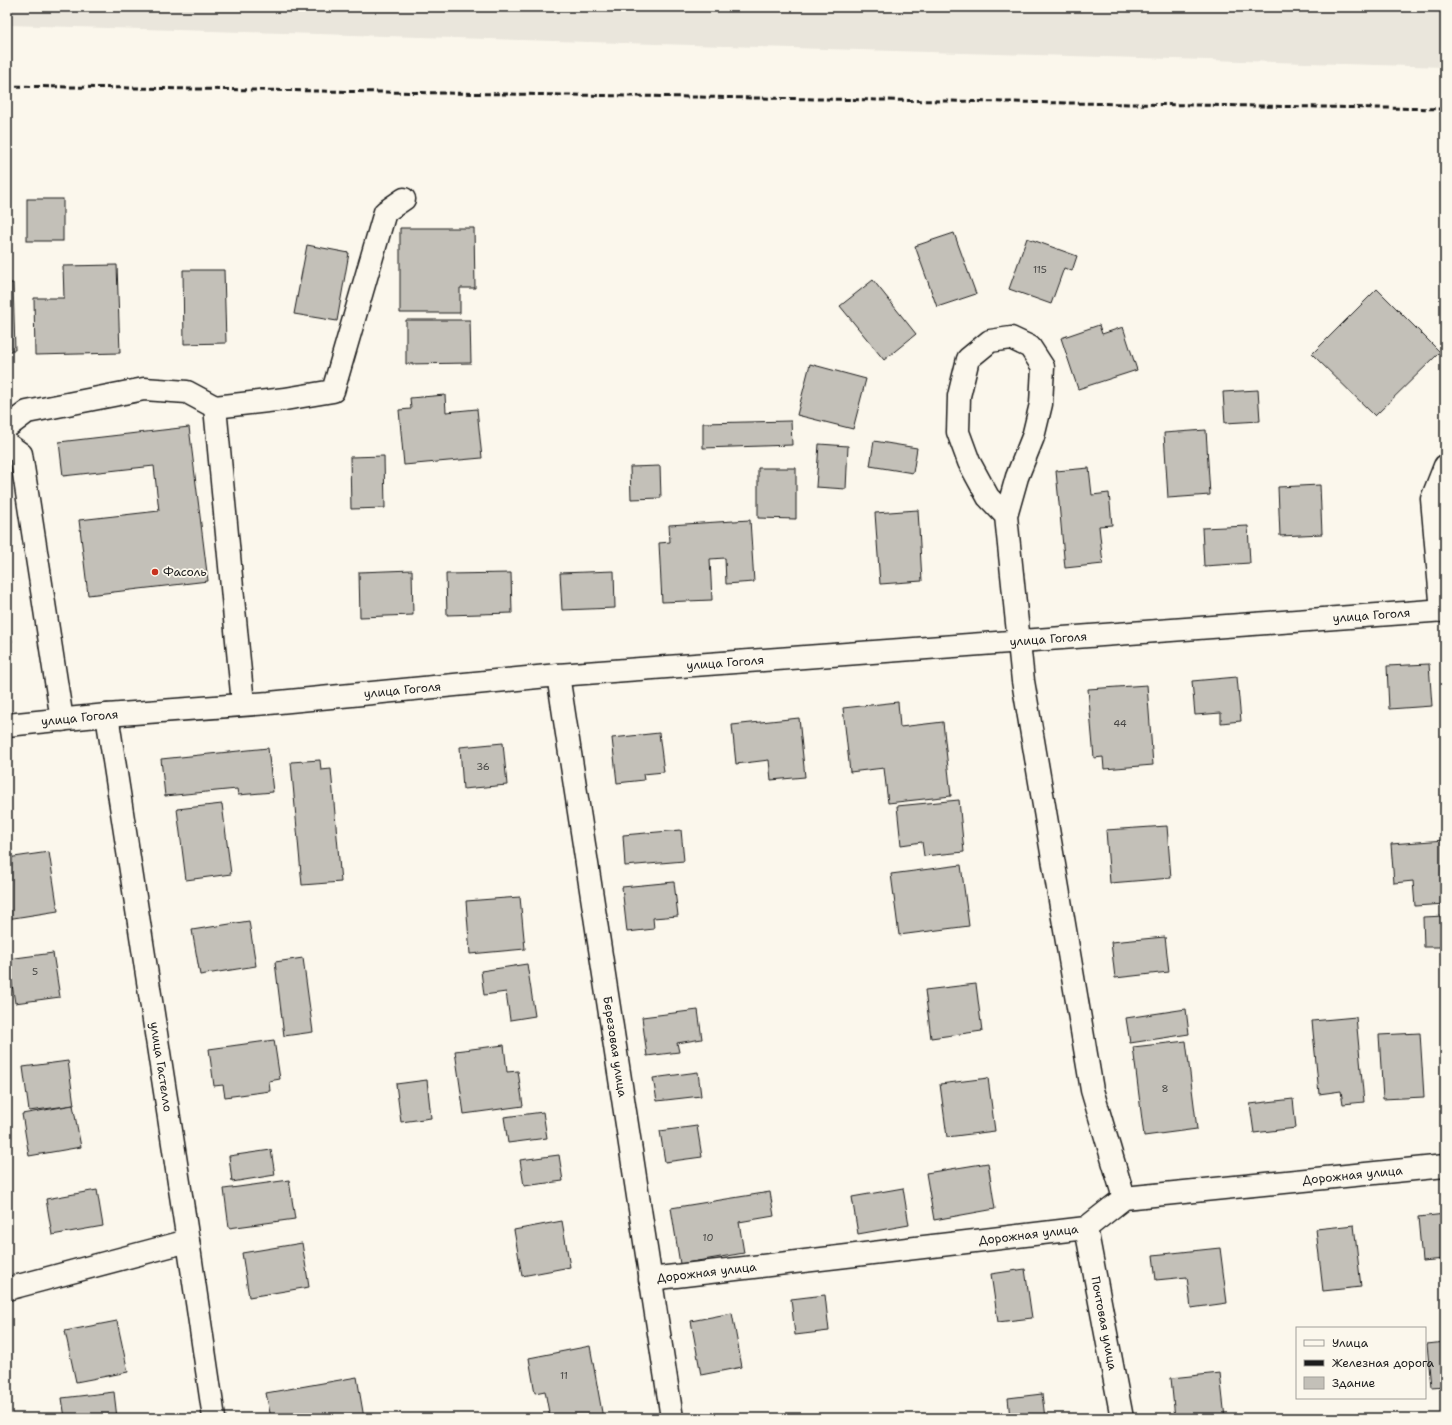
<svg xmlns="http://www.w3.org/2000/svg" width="1452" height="1425" font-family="'Shantell Sans',sans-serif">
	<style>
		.built { fill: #eae6dc }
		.building { fill: #c3c0b8; stroke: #1c1c1c }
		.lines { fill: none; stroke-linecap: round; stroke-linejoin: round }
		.minor-casing { stroke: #1c1c1c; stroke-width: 25 }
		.major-casing { stroke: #1c1c1c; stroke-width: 25 }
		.minor { stroke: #fbf7ec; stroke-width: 22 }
		.major { stroke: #fbf7ec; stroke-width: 22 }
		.rail { stroke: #1c1c1c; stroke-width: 3; stroke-dasharray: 6 3; stroke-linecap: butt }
		.poi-dot { fill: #c8321e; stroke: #fbf7ec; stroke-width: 1.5 }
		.labels { text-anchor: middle; stroke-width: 3.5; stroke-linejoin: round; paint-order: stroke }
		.number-label { font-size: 10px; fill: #464543 }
		.poi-label { font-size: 12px; fill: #1c1c1c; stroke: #fbf7ec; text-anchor: start }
		.street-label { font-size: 12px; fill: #1c1c1c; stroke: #fbf7ec }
	</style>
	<rect width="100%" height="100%" fill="#fbf7ec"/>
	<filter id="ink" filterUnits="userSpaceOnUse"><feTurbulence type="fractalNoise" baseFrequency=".025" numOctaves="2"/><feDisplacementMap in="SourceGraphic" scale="8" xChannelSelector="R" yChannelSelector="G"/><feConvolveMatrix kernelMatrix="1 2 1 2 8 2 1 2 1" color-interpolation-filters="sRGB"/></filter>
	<g filter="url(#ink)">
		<!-- built -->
		<polygon class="built" points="7,7 1445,7 1445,67 7,25"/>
		<!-- building -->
		<g class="building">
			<rect x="27" y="199" width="36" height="42"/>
			<polygon points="400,228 474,228 475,288 460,288 460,313 400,313"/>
			<polygon points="954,233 976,294 937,307 915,246"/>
			<polygon points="1027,238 1077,256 1072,271 1064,268 1051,304 1009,289"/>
			<polygon points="307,245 349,253 337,321 294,314"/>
			<polygon points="117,265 120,353 35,355 34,298 64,298 63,266"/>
			<polygon points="183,270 224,270 226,343 184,344"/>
			<polygon points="873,280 916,334 884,360 840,306"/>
			<polygon points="7,283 13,283 15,350 7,350"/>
			<polygon points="1377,289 1440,352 1375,416 1312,354"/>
			<polygon points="406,320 470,320 471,363 406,364"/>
			<polygon points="1099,325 1102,334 1123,327 1137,370 1078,389 1061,338"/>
			<polygon points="810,364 866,379 853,429 797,415"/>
			<polygon points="1258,390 1260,421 1225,423 1223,392"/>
			<polygon points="445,395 446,412 477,409 482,458 404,465 399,410 411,409 410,398"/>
			<polygon points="791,421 792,445 703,448 703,423"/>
			<polygon points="189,427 208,581 88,595 79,520 159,511 154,466 63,476 59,442"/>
			<polygon points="1206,430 1210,495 1168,498 1164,433"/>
			<polygon points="874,441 917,448 913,473 870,466"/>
			<polygon points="819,444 848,446 846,489 816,487"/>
			<polygon points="384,456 385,508 351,509 350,457"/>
			<polygon points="660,466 661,498 631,499 630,467"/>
			<polygon points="758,468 796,468 796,519 758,518"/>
			<polygon points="1089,468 1092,495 1109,493 1112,525 1099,526 1103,564 1065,568 1056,471"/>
			<polygon points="1320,485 1322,534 1280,536 1278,487"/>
			<polygon points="918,510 922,581 880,584 875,513"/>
			<polygon points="750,520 754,582 726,584 725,558 710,559 712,600 662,602 659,543 670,542 669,525"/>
			<polygon points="1248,526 1250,563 1204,566 1202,528"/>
			<polygon points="412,570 413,615 360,617 359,572"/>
			<polygon points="614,571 615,608 562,610 560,573"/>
			<polygon points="511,573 512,613 447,615 446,574"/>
			<polygon points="7,597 12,642 7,642"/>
			<polygon points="1429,664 1432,706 1389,709 1387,666"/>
			<polygon points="1237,677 1241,721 1221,723 1221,713 1195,715 1192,681"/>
			<polygon points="1147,685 1153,765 1104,769 1103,757 1094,758 1088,689"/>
			<polygon points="898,702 900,727 943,722 951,796 888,803 884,768 850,772 843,708"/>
			<polygon points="799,718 805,777 771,780 769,760 736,764 732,725"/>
			<polygon points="659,733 664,772 643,774 644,780 617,783 612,738"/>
			<polygon points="503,743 507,785 463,789 460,747"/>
			<polygon points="268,748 273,792 238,795 237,789 165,796 161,759"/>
			<polygon points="320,760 321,770 331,769 341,882 302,885 291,762"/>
			<polygon points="959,800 964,852 924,856 922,842 901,845 897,806"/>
			<polygon points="222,804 231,874 186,880 177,809"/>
			<polygon points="1167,826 1171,878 1110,883 1106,830"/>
			<polygon points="681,830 684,861 625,866 623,835"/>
			<polygon points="1445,840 1445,904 1415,906 1413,881 1394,883 1391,844"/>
			<polygon points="49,852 58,911 7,919 7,858"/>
			<polygon points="961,865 969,926 899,935 891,874"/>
			<polygon points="674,882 678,916 653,918 654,929 627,932 622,887"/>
			<polygon points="520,897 525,949 470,954 466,901"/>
			<polygon points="1445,916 1445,947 1424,947 1423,917"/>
			<polygon points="249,921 256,966 200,975 192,930"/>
			<polygon points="1165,937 1169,972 1115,978 1111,942"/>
			<polygon points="53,953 60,997 15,1003 8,959"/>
			<polygon points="303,958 313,1032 284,1036 275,962"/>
			<polygon points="527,964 535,1016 510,1020 506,992 484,995 481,971"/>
			<polygon points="976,984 982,1031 931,1038 925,990"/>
			<polygon points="1186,1009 1189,1034 1130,1043 1126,1018"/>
			<polygon points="698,1010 702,1039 677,1043 679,1052 647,1056 642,1017"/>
			<polygon points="1356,1017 1364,1102 1343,1104 1341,1091 1319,1094 1312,1021"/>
			<polygon points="1420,1033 1424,1097 1383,1099 1379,1035"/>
			<polygon points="274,1040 280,1079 269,1081 270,1091 225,1097 223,1085 214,1086 209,1049"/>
			<polygon points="1186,1041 1197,1129 1144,1136 1133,1047"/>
			<polygon points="504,1045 507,1072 518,1071 523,1106 464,1114 455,1051"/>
			<polygon points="68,1061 74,1105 29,1111 23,1067"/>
			<polygon points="698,1072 701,1096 657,1101 653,1078"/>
			<polygon points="988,1078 995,1131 947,1137 940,1084"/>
			<polygon points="427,1080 431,1118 401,1122 396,1084"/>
			<polygon points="1293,1099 1296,1128 1254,1133 1250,1104"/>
			<polygon points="73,1105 81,1147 29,1156 22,1114"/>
			<polygon points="543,1112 547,1138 508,1143 504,1117"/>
			<polygon points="697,1126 702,1157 665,1162 660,1131"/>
			<polygon points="271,1150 275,1175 232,1182 229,1156"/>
			<polygon points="559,1155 563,1181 524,1186 520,1160"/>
			<polygon points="988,1163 995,1209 934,1220 926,1173"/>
			<polygon points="289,1180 295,1219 229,1228 224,1189"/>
			<polygon points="903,1188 909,1225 858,1234 852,1197"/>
			<polygon points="97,1190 103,1226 52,1235 46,1199"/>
			<polygon points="770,1192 774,1216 739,1222 744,1253 680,1264 671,1208"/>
			<polygon points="1445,1214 1445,1259 1422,1261 1418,1217"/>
			<polygon points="562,1221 570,1267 522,1276 514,1230"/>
			<polygon points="1354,1225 1361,1287 1323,1291 1316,1229"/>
			<polygon points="302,1243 309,1287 249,1297 242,1253"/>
			<polygon points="1220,1248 1227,1303 1191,1308 1187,1277 1156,1280 1153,1255"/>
			<polygon points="1025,1269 1032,1318 998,1322 991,1274"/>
			<polygon points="825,1295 829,1331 795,1335 791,1299"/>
			<polygon points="732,1313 742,1367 701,1375 691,1321"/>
			<polygon points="117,1321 128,1372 76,1382 65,1331"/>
			<polygon points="1445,1342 1445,1386 1431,1387 1427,1344"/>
			<polygon points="590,1346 603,1418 550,1418 545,1391 535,1393 529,1358"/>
			<polygon points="1220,1373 1225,1418 1175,1418 1171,1378"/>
			<polygon points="357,1377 364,1418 271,1418 266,1393"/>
			<polygon points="114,1392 117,1418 65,1418 62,1398"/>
			<polygon points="1042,1394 1045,1418 1010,1418 1008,1398"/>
		</g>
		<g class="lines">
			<!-- minor casing -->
			<g class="minor-casing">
				<g id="minor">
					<polyline points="7,427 27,412 144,389 187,392 215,407"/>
					<polyline points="7,444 21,454 62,720"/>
					<polyline points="1006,516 988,497 969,462 958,432 959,396 968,359 990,341 1011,338 1030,347 1043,367 1041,404 1033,437 1017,477 1006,516 1023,681 1092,1090 1124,1198"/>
					<polyline points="1442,611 1432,499 1445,466"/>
					<path id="s1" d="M558,675L672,1418"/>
					<polyline points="243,704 215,407 285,399 333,391 385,212 404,199"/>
					<path id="s2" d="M107,715L188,1241L214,1418"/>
					<path id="s3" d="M1086,1228L1122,1418"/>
					<path id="s4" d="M650,1279L1086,1228L1124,1198L1445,1166"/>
					<polyline points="7,1289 188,1241"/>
				</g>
			</g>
			<!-- major casing -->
			<g class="major-casing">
				<g id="major">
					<path id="s5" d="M7,725L107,715L269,703L558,675L1445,610"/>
				</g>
			</g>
			<!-- minor -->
			<use href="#minor" class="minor"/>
			<!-- major -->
			<use href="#major" class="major"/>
			<!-- rail -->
			<polyline class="rail" points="7,86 1445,109"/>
		</g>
	</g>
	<!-- markers -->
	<circle class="poi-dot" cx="155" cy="572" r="4"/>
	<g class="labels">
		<!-- number labels -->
		<g class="number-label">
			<text x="1040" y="273">115</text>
			<text x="1120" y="727">44</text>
			<text x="483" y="770">36</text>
			<text x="35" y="975">5</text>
			<text x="1165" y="1092">8</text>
			<text x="708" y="1241">10</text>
			<text x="564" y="1379">11</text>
		</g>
		<!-- poi labels -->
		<g class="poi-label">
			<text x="163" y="576">Фасоль</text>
		</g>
		<!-- street labels -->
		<g class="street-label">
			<text dy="4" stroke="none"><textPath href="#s5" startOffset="1369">улица Гоголя</textPath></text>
			<text dy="4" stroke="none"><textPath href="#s5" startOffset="1045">улица Гоголя</textPath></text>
			<text dy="4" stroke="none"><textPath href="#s5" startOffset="721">улица Гоголя</textPath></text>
			<text dy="4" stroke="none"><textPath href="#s5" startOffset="397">улица Гоголя</textPath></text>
			<text dy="4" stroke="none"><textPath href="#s5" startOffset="73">улица Гоголя</textPath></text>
			<text dy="4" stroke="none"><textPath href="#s1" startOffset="376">Березовая улица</textPath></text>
			<text dy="4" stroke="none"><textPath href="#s2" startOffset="356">улица Гастелло</textPath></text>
			<text dy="4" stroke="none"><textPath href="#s4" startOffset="717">Дорожная улица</textPath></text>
			<text dy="4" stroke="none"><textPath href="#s4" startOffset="381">Дорожная улица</textPath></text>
			<text dy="4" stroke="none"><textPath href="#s4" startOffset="57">Дорожная улица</textPath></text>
			<text dy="4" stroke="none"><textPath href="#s3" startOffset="97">Почтовая улица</textPath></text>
		</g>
	</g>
	<!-- margin -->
	<rect width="1452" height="1425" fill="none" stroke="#fbf7ec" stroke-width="24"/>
	<rect x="12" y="12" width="1428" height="1401" fill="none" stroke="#1c1c1c" stroke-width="1.5" filter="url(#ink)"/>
	<!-- legend -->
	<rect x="1296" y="1327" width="130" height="72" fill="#fbf7ec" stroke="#a29f99"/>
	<rect x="1304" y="1340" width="20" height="6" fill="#fbf7ec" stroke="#a29f99"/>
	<text x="1332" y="1347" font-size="12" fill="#1c1c1c">Улица</text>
	<rect x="1304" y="1360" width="20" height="6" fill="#1c1c1c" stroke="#a29f99"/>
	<text x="1332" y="1367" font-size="12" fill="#1c1c1c">Железная дорога</text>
	<rect x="1304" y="1377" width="20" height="12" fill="#c3c0b8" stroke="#a29f99"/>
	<text x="1332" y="1387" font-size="12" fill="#1c1c1c">Здание</text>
</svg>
